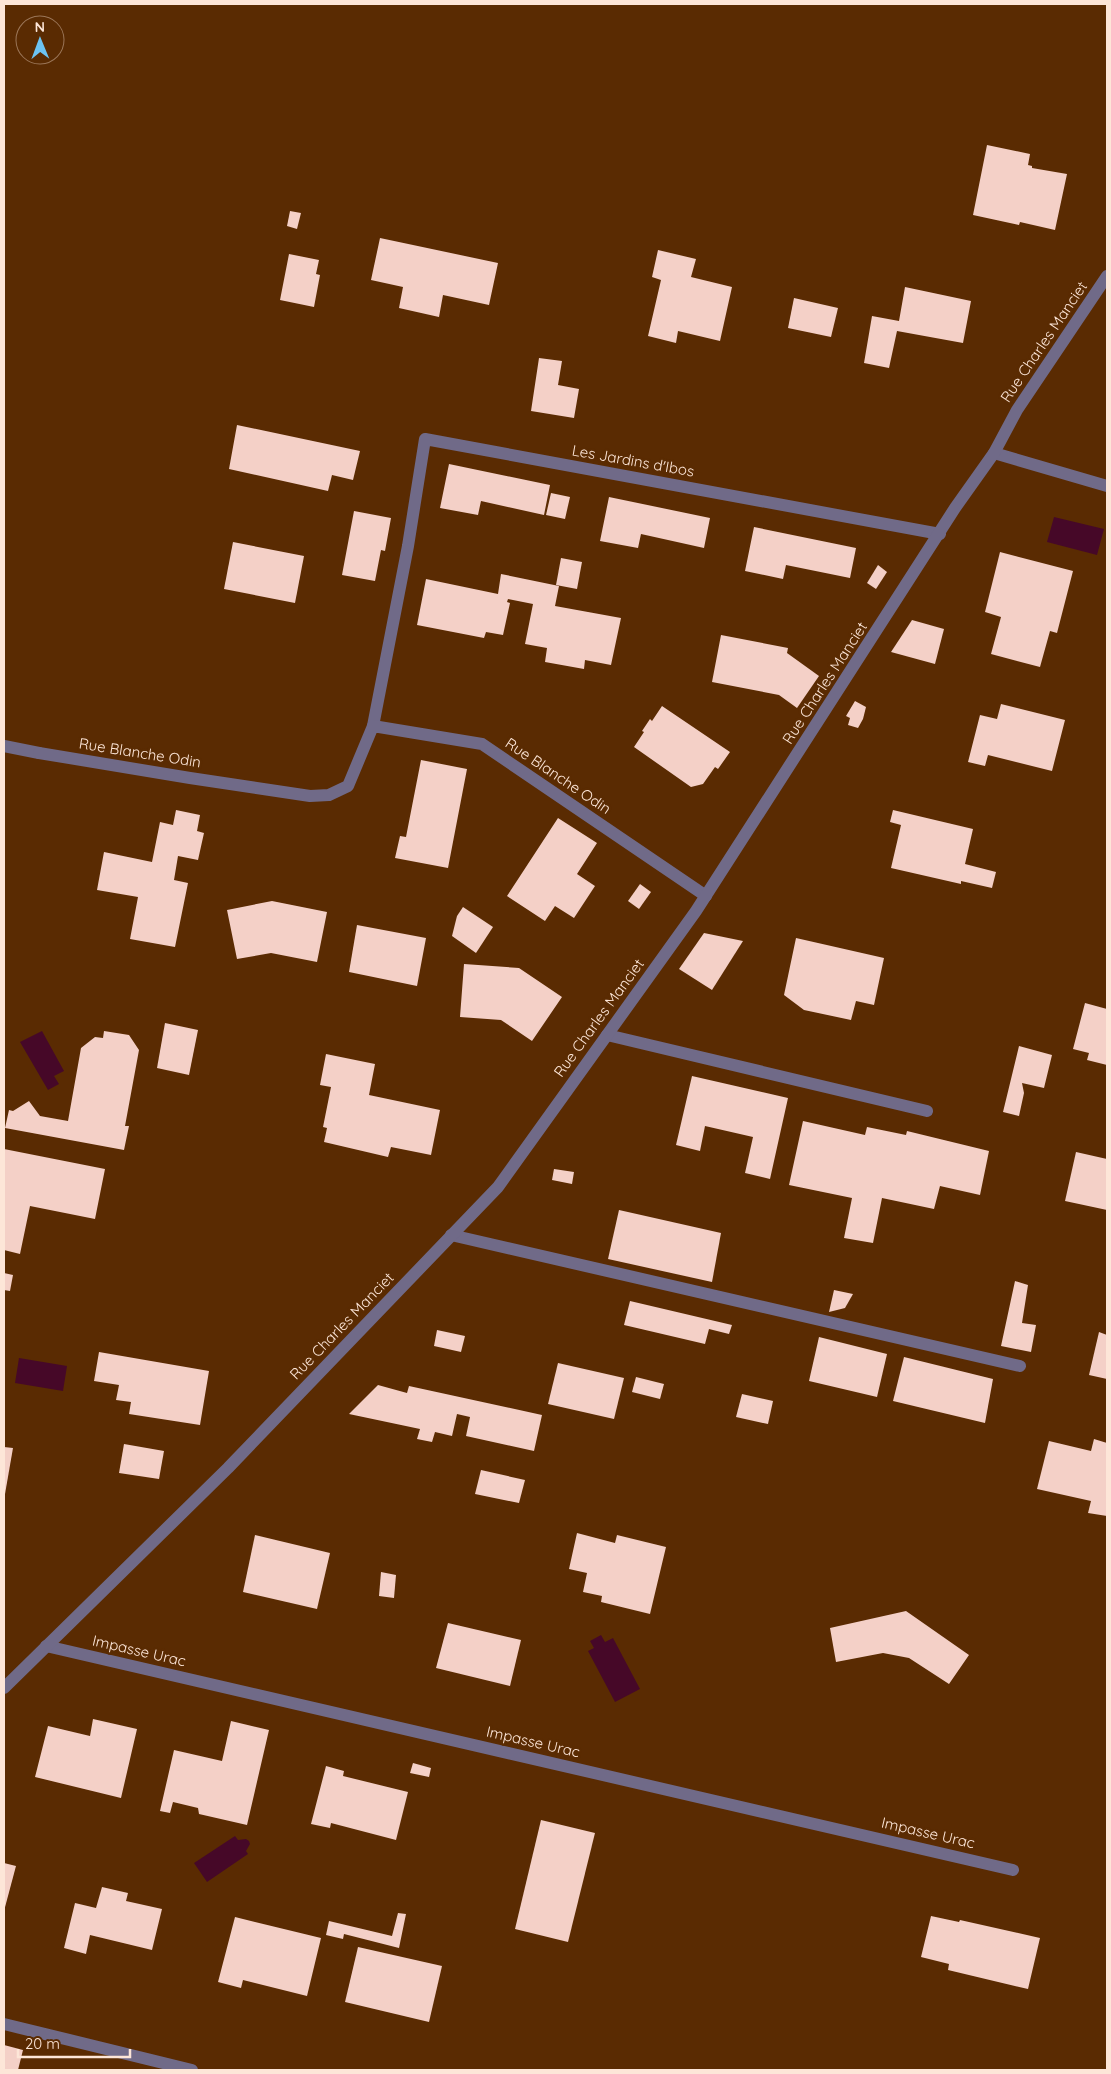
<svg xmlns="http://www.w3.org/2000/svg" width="1111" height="2074" font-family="Quicksand,sans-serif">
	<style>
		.water { fill: #460828 }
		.building { fill: #f4d0c7 }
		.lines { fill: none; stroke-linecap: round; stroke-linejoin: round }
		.service { stroke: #706a88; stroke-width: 12 }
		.minor { stroke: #706a88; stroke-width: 12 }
		.labels { text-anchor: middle; stroke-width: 5; stroke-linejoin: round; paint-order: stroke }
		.street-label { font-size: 15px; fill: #fde6d8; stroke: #5a2b02 }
	</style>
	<rect width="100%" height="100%" fill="#5a2b02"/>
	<!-- water -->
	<g class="water">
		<polygon points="1054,517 1104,529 1097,555 1047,542"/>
		<polygon points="42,1031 64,1071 54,1076 59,1084 48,1090 20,1042"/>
		<polygon points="19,1358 67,1366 63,1391 15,1383"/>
		<polygon points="601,1635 605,1642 613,1638 640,1689 615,1702 588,1651 594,1648 590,1641"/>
		<polygon points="235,1836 238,1840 246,1839 249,1841 250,1844 246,1851 248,1854 207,1882 194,1863"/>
	</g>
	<!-- building -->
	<g class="building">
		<polygon points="987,145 1030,154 1028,165 1032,166 1032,168 1067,174 1055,230 1020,222 1019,225 973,215"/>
		<polygon points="290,211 301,213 297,229 287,226"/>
		<polygon points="380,238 498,263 489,305 443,295 439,317 399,308 403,287 371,280"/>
		<polygon points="658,250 696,259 691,277 732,287 720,341 678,331 676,343 648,336 661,280 652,277"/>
		<polygon points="289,254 319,260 316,274 320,275 314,307 280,300"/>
		<polygon points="905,287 971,301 963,343 897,331 889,368 864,363 872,316 899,321"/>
		<polygon points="794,298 838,308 831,337 788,328"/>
		<polygon points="539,358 562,361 558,385 579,389 574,418 531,411"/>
		<polygon points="237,425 360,451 353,480 332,475 328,491 229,469"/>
		<polygon points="449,464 550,485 544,515 481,501 478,515 440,508"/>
		<polygon points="551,493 570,497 565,519 546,515"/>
		<polygon points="609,497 710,518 704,548 641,534 638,548 600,541"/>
		<polygon points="354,511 391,518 385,551 381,550 375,581 342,575"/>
		<polygon points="754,527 856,548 850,578 786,565 783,579 745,571"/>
		<polygon points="233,542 304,556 295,603 224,589"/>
		<polygon points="1000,552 1073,571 1057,633 1050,631 1040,667 991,654 1001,617 985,612"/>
		<polygon points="561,558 582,562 577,589 556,585"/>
		<polygon points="878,565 887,572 876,589 867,583"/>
		<polygon points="501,574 559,586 555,606 621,618 611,665 585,660 584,669 545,662 547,648 525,644 533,604 508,599 507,602 510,603 503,635 486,632 484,638 417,625 426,579 498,594"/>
		<polygon points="912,620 944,629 935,664 891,652"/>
		<polygon points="721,635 788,648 787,653 819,676 797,708 779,695 712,682"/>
		<polygon points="855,701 866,707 863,719 858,728 848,725 850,718 846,716"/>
		<polygon points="1001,704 1065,720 1052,771 988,755 985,766 968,762 980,715 997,719"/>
		<polygon points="662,706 730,752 718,769 715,767 703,784 691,787 634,747 644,732 642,731 650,719 652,721"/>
		<polygon points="421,760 467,769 448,868 395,858 400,836 406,837"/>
		<polygon points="176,810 200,815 197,831 204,833 198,860 178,856 174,880 188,883 175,947 130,939 138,897 97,890 104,852 152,862 160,822 173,825"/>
		<polygon points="893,810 973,829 965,864 996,872 992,888 961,881 961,884 891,868 901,825 890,822"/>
		<polygon points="558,818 597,843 577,874 595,886 574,918 555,906 545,921 507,896"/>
		<polygon points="640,884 651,892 639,909 628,901"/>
		<polygon points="272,901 327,912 317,962 271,953 237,959 227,910"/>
		<polygon points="463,907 493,927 476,953 452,936 457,916"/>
		<polygon points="357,925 426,938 417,986 349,972"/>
		<polygon points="704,933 743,941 712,990 679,969"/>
		<polygon points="796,938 884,958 874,1005 856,1001 851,1020 804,1010 784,995"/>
		<polygon points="464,964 519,968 562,997 532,1041 501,1020 460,1017"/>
		<polygon points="1085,1003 1107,1009 1107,1065 1087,1060 1089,1053 1073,1049"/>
		<polygon points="165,1023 198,1030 189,1075 157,1068"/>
		<polygon points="104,1031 129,1035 139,1050 125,1126 129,1126 124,1150 5,1128 9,1110 13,1111 29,1101 40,1116 68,1121 81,1048 95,1037 103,1038"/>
		<polygon points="1019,1046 1052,1055 1044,1088 1022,1083 1024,1093 1019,1116 1003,1112"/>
		<polygon points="326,1054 375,1064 369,1095 440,1110 431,1155 391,1147 388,1157 324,1142 327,1128 323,1127 331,1087 320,1085"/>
		<polygon points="692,1076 788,1098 770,1179 745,1173 753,1137 705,1126 700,1151 676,1145"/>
		<polygon points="803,1121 865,1135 867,1127 906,1135 907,1131 989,1151 980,1195 940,1186 934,1209 882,1198 873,1243 844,1238 852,1198 789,1185"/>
		<polygon points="4,1149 105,1169 95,1219 30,1206 20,1254 4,1250"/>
		<polygon points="1076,1152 1107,1159 1107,1210 1065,1201"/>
		<polygon points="554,1169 574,1172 572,1184 552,1180"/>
		<polygon points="619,1210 721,1233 712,1282 608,1259"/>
		<polygon points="4,1273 13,1275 10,1291 4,1290"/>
		<polygon points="1015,1281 1028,1285 1022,1323 1036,1325 1031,1352 1001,1346"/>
		<polygon points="834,1290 853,1294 845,1308 829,1312"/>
		<polygon points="630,1301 732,1325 729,1334 709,1329 705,1344 624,1325"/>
		<polygon points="437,1330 465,1336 461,1352 434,1346"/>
		<polygon points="1099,1332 1107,1335 1107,1379 1089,1375"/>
		<polygon points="819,1337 887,1354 877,1397 809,1381"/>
		<polygon points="99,1352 209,1371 200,1425 129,1414 131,1402 116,1400 119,1385 94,1381"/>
		<polygon points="904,1357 993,1379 985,1423 893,1401"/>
		<polygon points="558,1363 624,1378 614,1419 548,1404"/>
		<polygon points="636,1377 664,1384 660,1399 632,1392"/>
		<polygon points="378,1385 407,1393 409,1386 542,1415 534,1451 466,1436 470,1417 457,1414 452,1436 435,1432 432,1442 417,1439 420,1429 349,1414"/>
		<polygon points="742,1394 773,1401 768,1424 736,1417"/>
		<polygon points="1094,1439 1107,1443 1107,1516 1088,1513 1091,1501 1037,1489 1049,1441 1091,1451"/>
		<polygon points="124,1444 164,1451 159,1479 119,1473"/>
		<polygon points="4,1447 13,1448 5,1494 4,1494"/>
		<polygon points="481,1470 525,1480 519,1503 475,1494"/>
		<polygon points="577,1533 615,1543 617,1535 666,1547 650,1614 601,1602 602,1596 583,1592 587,1573 569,1569"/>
		<polygon points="255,1535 330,1553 317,1609 243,1592"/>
		<polygon points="381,1572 396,1575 394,1598 379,1596"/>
		<polygon points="906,1611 969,1655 949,1684 909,1658 883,1653 836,1662 830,1628"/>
		<polygon points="448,1623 521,1640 510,1686 436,1668"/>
		<polygon points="93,1719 137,1729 121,1798 35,1777 48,1726 90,1736"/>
		<polygon points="231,1721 269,1730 247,1825 199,1814 198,1808 173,1802 170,1813 160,1811 174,1750 222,1761"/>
		<polygon points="413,1763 431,1768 429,1777 410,1773"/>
		<polygon points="326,1766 344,1771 343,1776 408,1792 396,1840 331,1823 330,1828 311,1824"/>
		<polygon points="541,1820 595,1833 568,1942 515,1929"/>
		<polygon points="4,1863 16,1866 4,1911"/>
		<polygon points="102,1887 128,1893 126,1901 162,1909 152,1950 90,1935 86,1954 64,1948 75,1903 96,1908"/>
		<polygon points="398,1913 406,1914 399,1948 344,1934 343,1939 326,1935 329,1921 392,1936"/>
		<polygon points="931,1916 959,1922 960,1920 1040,1938 1028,1989 948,1970 949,1964 921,1957"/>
		<polygon points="235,1917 321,1938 307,1996 243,1980 241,1988 218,1982"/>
		<polygon points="358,1947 442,1966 429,2022 345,2002"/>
		<polygon points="4,2045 23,2050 18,2070 4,2070"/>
	</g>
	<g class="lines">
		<!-- service -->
		<g class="service">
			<polyline points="4,746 39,753"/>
			<polyline points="607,1035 927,1111"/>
			<polyline points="451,1235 1020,1366"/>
		</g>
		<!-- minor -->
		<g class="minor">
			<polyline points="994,453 1107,486"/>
			<polyline points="373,726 408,546 425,439 940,534"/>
			<polyline points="39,753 190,778 310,796 329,795 348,786 373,726 482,744 706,896"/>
			<polyline points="46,1646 1013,1870"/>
			<polyline points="4,1688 228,1468 498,1187 696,911 955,508 994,453 1017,410 1107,276"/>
			<polyline points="4,2024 192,2070"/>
		</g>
	</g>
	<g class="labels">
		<!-- street labels -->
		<g class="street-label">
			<text transform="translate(1044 342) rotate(-56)" y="5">Rue Charles Manciet</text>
			<text transform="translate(633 461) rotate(10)" y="5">Les Jardins d'Ibos</text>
			<text transform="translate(825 683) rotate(-57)" y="5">Rue Charles Manciet</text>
			<text transform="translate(140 753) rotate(9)" y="5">Rue Blanche Odin</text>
			<text transform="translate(558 776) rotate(34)" y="5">Rue Blanche Odin</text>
			<text transform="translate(599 1018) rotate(-54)" y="5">Rue Charles Manciet</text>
			<text transform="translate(342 1326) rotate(-46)" y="5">Rue Charles Manciet</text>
			<text transform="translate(139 1651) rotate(13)" y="5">Impasse Urac</text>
			<text transform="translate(533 1742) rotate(13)" y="5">Impasse Urac</text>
			<text transform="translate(928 1833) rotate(13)" y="5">Impasse Urac</text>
		</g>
	</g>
	<!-- border -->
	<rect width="1111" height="2074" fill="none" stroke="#fde6d8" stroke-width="10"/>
	<!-- north arrow -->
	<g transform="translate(40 40) rotate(359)"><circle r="24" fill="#5a2b02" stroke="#9b7658"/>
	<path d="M0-4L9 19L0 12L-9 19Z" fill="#6cc3f2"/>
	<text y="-8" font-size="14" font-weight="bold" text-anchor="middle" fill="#fde6d8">N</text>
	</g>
	<!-- scale -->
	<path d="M18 2049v8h112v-8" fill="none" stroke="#fde6d8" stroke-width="2.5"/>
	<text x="25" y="2049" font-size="15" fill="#fde6d8" stroke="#5a2b02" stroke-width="4" paint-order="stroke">20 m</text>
</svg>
